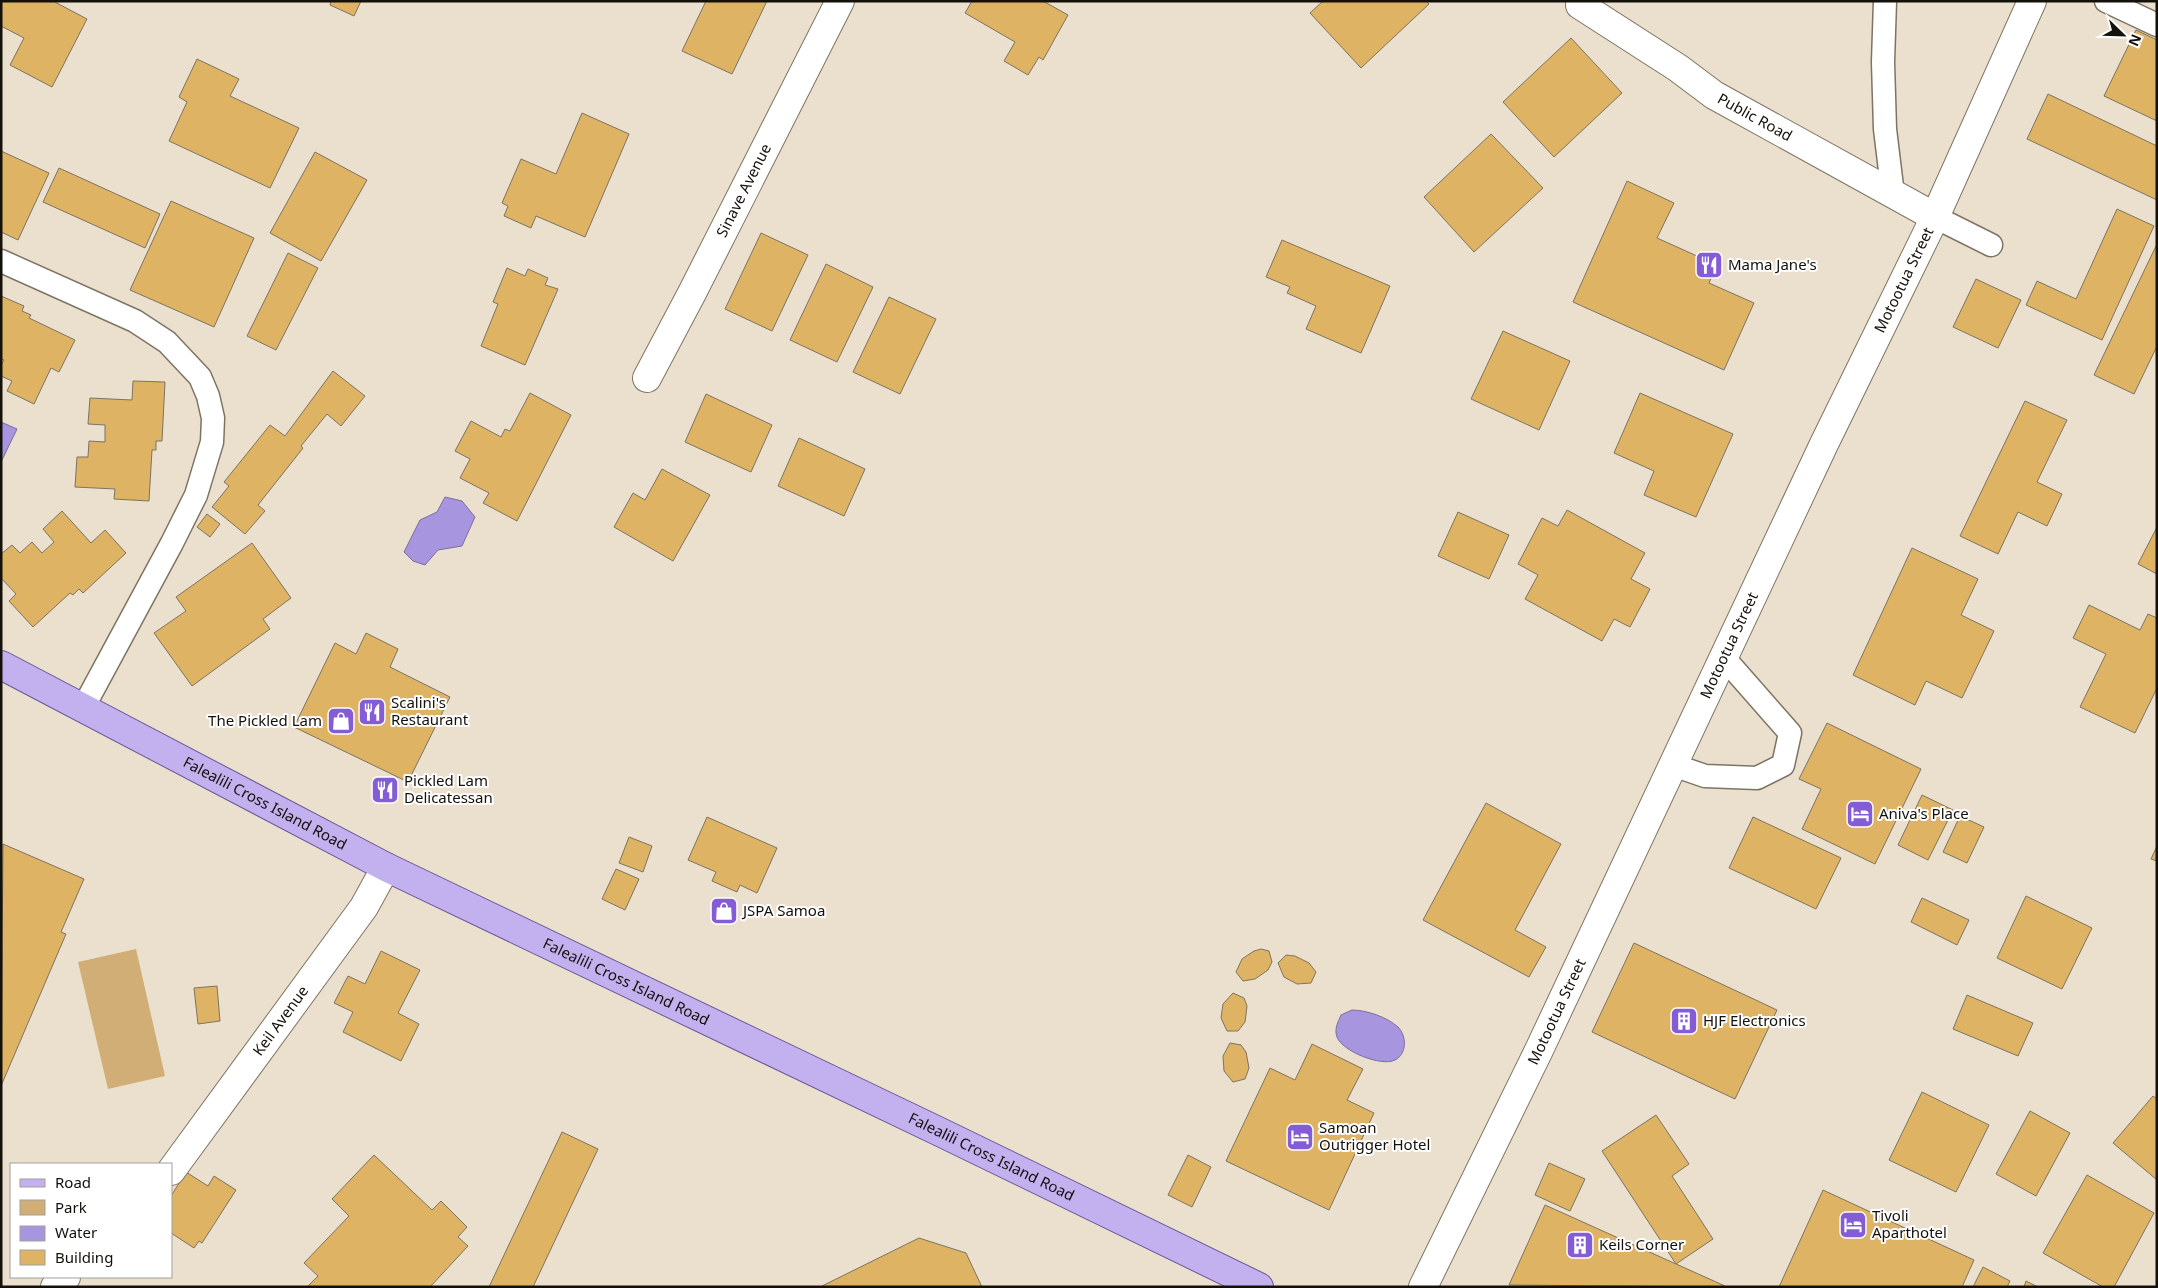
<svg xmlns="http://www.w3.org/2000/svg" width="2158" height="1288" font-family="'Noto Sans',sans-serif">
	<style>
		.green { fill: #d0ae75 }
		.water { fill: #a895e0; stroke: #7c6da0 }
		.building { fill: #dfb364; stroke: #7d7362 }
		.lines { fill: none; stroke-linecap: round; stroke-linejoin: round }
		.service-casing { stroke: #7e7463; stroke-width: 25 }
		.minor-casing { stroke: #7e7463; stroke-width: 30 }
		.secondary-casing { stroke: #7e7463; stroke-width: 30 }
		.primary-casing { stroke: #6a5698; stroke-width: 30 }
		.service { stroke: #fff; stroke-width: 22 }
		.minor { stroke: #fff; stroke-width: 28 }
		.secondary { stroke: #fff; stroke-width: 28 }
		.primary { stroke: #c2b0ef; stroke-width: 28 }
		.labels { text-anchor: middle; stroke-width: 4; stroke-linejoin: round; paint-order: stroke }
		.street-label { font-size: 15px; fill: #14100a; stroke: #fff }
		.poi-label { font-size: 15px; fill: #14100a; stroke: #fff; text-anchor: start }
	</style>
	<rect width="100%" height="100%" fill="#ebe0cd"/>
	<!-- green -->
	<polygon class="green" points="136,949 165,1076 108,1089 78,962"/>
	<!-- water -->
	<g class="water">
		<polygon points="1,422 17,429 1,462"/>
		<polygon points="445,497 462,501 475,517 462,546 438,550 425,565 413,561 404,552 420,520 437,512"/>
		<path d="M1352,1010C1366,1010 1387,1017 1398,1027C1407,1036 1407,1054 1395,1060C1381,1067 1342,1051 1337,1037C1334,1029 1338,1022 1341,1015Z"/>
	</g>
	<!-- building -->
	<g class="building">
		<polygon points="1,1 53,1 87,19 52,87 10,65 24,38 1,26"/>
		<polygon points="331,1 361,1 354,16 330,5"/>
		<polygon points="706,1 767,1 732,74 682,51"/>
		<polygon points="972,1 1043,1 1068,15 1043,60 1039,57 1028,75 1004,61 1015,42 965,13"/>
		<polygon points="1323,1 1426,1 1429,4 1361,68 1310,13"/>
		<polygon points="2136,30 2157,40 2157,121 2104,96"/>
		<polygon points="1571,38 1622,93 1554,157 1503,102"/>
		<polygon points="197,59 239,79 230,96 299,128 270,188 169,141 187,102 179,97"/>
		<polygon points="2048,94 2157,146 2157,200 2027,139"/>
		<polygon points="582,113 629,134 585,237 536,216 531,228 504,216 508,206 502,203 521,159 556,174"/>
		<polygon points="1491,134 1543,188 1474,252 1424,197"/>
		<polygon points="1,151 49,173 18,240 1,232"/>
		<polygon points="315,152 367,180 321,261 270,233"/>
		<polygon points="59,168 160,214 145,248 43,202"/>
		<polygon points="1627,181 1674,203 1657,238 1717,265 1709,283 1754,303 1724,370 1573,302"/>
		<polygon points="171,201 254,238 214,327 130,290"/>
		<polygon points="2117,209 2154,226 2102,340 2026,305 2037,281 2076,299"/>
		<polygon points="761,233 808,255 772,331 725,309"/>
		<polygon points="1282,240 1390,286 1361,353 1306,329 1316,306 1287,293 1290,287 1266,277"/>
		<polygon points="2157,244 2157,346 2134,394 2094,375"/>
		<polygon points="288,253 318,268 276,350 247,336"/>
		<polygon points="826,264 873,287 837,362 790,340"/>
		<polygon points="507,268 525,276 528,269 548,278 545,285 558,289 525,365 481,346 498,304 493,302"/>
		<polygon points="1976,279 2021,300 1998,348 1953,327"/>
		<polygon points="1,296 24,306 22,311 31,315 29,318 75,340 59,372 51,368 34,404 7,391 12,381 1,376 1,365 4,360 1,359"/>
		<polygon points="889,297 936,319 900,394 853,372"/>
		<polygon points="1503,331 1570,361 1539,430 1471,399"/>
		<polygon points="333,371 365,396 341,426 327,414 301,446 303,448 258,505 265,511 245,534 212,507 229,486 224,482 270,425 285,436"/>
		<polygon points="133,381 165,382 162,441 156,441 156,450 152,450 149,501 114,499 115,489 75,487 77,457 88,457 89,441 105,442 105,425 88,424 90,398 132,400"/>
		<polygon points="530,393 571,415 517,521 483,503 489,493 460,478 470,459 455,451 471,421 501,437 505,429 510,431"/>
		<polygon points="1640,393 1733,434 1696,517 1644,495 1654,471 1614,453"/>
		<polygon points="706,394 772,425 751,472 685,442"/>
		<polygon points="2025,401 2067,420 2037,482 2062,494 2047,526 2018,512 1998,554 1960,536"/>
		<polygon points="799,438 865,469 844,516 778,486"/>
		<polygon points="662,469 710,495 673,561 614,527 633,493 645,500"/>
		<polygon points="1567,510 1645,553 1631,579 1650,589 1630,627 1614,619 1602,641 1525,599 1538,575 1518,564 1542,518 1558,526"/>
		<polygon points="62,511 91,543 105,530 126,553 83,593 79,589 73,595 70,593 33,627 9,601 16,594 1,578 1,554 12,545 20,553 32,542 42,553 54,542 43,529"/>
		<polygon points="1458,512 1509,535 1489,579 1438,556"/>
		<polygon points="207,514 220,524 210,537 197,527"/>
		<polygon points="2157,527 2157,574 2138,564"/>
		<polygon points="252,543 291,598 263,619 270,629 192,686 154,633 186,611 176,597"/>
		<polygon points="1912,548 1978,579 1961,615 1994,631 1962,698 1926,681 1915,705 1853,675"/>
		<polygon points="2089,605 2140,630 2148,614 2157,618 2157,688 2135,733 2080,707 2106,654 2073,638"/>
		<polygon points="366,633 398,649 390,667 450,697 408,782 294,727 335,643 356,654"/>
		<polygon points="1827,723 1921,769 1875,864 1802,829 1821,789 1799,779"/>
		<polygon points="1922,795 1953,810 1928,860 1898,845"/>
		<polygon points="1486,803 1561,844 1515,930 1546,947 1529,977 1423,920"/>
		<polygon points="1960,816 1984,827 1967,863 1943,852"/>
		<polygon points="707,817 777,848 757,893 740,885 737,892 712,881 716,872 688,860"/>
		<polygon points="1753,817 1841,858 1816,909 1729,868"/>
		<polygon points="629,837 652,846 643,872 619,863"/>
		<polygon points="3,844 84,879 61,932 66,934 1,1086"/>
		<polygon points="2157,846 2157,861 2151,859"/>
		<polygon points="616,869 639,879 625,910 602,899"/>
		<polygon points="2026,896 2092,928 2062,989 1997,958"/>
		<polygon points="1922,898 1969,920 1957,945 1911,922"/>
		<polygon points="1634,943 1777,1010 1735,1099 1592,1032"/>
		<polygon points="1261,949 1269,951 1272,962 1268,970 1255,979 1243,981 1236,972 1242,959 1254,951"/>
		<polygon points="381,951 420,970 398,1013 419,1024 401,1061 343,1032 353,1012 334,1003 348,976 365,984"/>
		<polygon points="1286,955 1295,956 1309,963 1316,972 1311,983 1297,984 1284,977 1278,963"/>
		<polygon points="217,986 220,1021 198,1024 194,988"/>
		<polygon points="1233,993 1244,998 1247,1006 1245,1022 1238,1031 1227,1031 1221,1018 1223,1004"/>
		<polygon points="1967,995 2033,1023 2018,1056 1953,1029"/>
		<polygon points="1230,1043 1241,1045 1246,1052 1249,1068 1245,1079 1233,1082 1224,1071 1223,1056"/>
		<polygon points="1312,1044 1363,1069 1347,1100 1374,1113 1329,1210 1226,1161 1270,1068 1295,1080"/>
		<polygon points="1922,1092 1989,1125 1956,1192 1889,1160"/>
		<polygon points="2153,1096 2157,1099 2157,1180 2113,1143"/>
		<polygon points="2030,1111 2070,1133 2036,1196 1996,1174"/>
		<polygon points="1656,1115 1689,1164 1672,1176 1713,1239 1676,1264 1602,1151"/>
		<polygon points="562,1132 598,1149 533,1287 489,1287"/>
		<polygon points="374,1155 432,1210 441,1201 467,1227 458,1237 468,1246 430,1287 307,1287 318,1276 304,1263 349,1216 332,1199"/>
		<polygon points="1188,1155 1211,1167 1192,1207 1168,1195"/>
		<polygon points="1549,1163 1585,1179 1570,1211 1535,1195"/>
		<polygon points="186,1172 208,1186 214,1176 236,1190 202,1243 199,1241 194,1248 171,1233 171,1196"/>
		<polygon points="2087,1175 2154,1213 2114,1287 2103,1287 2043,1253"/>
		<polygon points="1823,1190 1974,1260 1962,1287 1779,1287"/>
		<polygon points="1545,1205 1725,1286 1725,1287 1509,1285"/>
		<polygon points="919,1238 966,1253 982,1287 820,1287"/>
		<polygon points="1983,1267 2010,1281 2007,1287 1973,1287"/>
		<polygon points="2026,1281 2038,1287 2024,1287"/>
	</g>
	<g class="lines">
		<!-- service casing -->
		<g class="service-casing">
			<g id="service">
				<polyline points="1885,1 1883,62 1885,129 1893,195"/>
				<polyline points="2106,1 2157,25"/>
				<polyline points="1935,217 1991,245"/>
				<polyline points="1,261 135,321 167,342 200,377 208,396 213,418 212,442 196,495 172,543 83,708"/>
				<polyline points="1673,765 1705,776 1757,778 1783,765 1790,733 1725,659"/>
			</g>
		</g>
		<!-- minor casing -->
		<g class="minor-casing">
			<g id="minor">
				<path id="s1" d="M1580,5L1678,68L1714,95L1935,217"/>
				<path id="s2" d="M647,378L692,293L840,1"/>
				<path id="s3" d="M171,1171L364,907L386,867"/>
				<polyline points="55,1287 66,1277"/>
			</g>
		</g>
		<!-- secondary casing -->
		<g class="secondary-casing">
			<g id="secondary">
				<path id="s4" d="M1423,1287L1539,1050L1824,444L1935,217L2032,1"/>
			</g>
		</g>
		<!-- primary casing -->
		<g class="primary-casing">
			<g id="primary">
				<path id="s5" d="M1,665L386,867L940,1132L1259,1287"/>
			</g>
		</g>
		<!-- service -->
		<use href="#service" class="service"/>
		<!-- minor -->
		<use href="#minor" class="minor"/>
		<!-- secondary -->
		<use href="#secondary" class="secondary"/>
		<!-- primary -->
		<use href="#primary" class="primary"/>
	</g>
	<!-- icons -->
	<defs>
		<g id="restaurant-square" transform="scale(1.4375)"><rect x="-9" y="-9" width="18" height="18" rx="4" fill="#835cd6" stroke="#fff"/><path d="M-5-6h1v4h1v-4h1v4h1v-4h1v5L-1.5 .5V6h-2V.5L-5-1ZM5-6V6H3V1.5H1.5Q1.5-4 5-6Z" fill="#fff"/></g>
		<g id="shop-square" transform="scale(1.4375)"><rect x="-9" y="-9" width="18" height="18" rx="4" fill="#835cd6" stroke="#fff"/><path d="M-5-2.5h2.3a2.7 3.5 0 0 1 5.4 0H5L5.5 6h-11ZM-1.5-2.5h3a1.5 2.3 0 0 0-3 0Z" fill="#fff"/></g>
		<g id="hotel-square" transform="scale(1.4375)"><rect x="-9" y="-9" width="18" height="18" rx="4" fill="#835cd6" stroke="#fff"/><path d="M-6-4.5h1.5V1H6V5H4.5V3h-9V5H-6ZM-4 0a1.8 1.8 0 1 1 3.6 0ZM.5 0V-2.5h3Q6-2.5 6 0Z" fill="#fff"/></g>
		<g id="building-square" transform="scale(1.4375)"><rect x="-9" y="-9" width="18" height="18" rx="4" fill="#835cd6" stroke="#fff"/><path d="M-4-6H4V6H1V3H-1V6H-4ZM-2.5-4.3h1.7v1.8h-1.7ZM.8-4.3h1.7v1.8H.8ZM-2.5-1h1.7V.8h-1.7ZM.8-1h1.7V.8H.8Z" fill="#fff"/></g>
	</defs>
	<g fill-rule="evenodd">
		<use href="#restaurant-square" x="1709" y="265"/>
		<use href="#restaurant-square" x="372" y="712"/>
		<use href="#shop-square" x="341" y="721"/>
		<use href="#restaurant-square" x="385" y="790"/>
		<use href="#hotel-square" x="1860" y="814"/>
		<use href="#shop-square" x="724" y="911"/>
		<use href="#building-square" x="1684" y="1021"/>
		<use href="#hotel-square" x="1300" y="1137"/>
		<use href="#hotel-square" x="1853" y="1225"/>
		<use href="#building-square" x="1580" y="1245"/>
	</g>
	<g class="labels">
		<!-- street labels -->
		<g class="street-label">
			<text dy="5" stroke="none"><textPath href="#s1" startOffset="208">Public Road</textPath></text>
			<text dy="5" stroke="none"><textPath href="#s2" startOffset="211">Sinave Avenue</textPath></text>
			<text dy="5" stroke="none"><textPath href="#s4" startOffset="1116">Motootua Street</textPath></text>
			<text dy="5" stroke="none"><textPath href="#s4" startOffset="711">Motootua Street</textPath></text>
			<text dy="5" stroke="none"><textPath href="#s5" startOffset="298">Falealili Cross Island Road</textPath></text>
			<text dy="5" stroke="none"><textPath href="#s5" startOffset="701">Falealili Cross Island Road</textPath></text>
			<text dy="5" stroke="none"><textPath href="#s4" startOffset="306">Motootua Street</textPath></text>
			<text dy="5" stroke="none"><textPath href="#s3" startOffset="186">Keil Avenue</textPath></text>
			<text dy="5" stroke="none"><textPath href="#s5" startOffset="1106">Falealili Cross Island Road</textPath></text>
		</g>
		<!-- poi labels -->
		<g class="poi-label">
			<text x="1728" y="270">Mama Jane's</text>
			<text x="391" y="708">Scalini's<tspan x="391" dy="17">Restaurant</tspan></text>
			<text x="322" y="726" text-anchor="end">The Pickled Lam</text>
			<text x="404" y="786">Pickled Lam<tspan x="404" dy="17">Delicatessan</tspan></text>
			<text x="1879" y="819">Aniva's Place</text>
			<text x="743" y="916">JSPA Samoa</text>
			<text x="1703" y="1026">HJF Electronics</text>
			<text x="1319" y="1133">Samoan<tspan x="1319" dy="17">Outrigger Hotel</tspan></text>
			<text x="1872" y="1221">Tivoli<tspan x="1872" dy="17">Aparthotel</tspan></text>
			<text x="1599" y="1250">Keils Corner</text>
		</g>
	</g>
	<!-- border -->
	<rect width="2158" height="1288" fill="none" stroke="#14100a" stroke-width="5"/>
	<!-- legend -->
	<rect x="10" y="1163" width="162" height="115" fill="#ffffff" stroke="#a19f9d"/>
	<rect x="20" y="1179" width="25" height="8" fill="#c2b0ef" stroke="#a19f9d"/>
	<text x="55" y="1188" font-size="15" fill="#14100a">Road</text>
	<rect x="20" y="1200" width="25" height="15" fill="#d0ae75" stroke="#a19f9d"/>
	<text x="55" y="1213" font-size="15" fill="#14100a">Park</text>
	<rect x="20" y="1226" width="25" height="15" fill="#a895e0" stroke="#a19f9d"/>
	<text x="55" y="1238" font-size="15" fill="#14100a">Water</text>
	<rect x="20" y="1250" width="25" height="15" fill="#dfb364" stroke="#a19f9d"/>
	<text x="55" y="1263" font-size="15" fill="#14100a">Building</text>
	<!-- north arrow -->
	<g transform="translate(2123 35) rotate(113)" stroke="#ffffff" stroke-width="4" paint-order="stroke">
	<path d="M0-4L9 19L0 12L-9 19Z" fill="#14100a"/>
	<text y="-8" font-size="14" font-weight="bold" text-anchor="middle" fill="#14100a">N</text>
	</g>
</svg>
